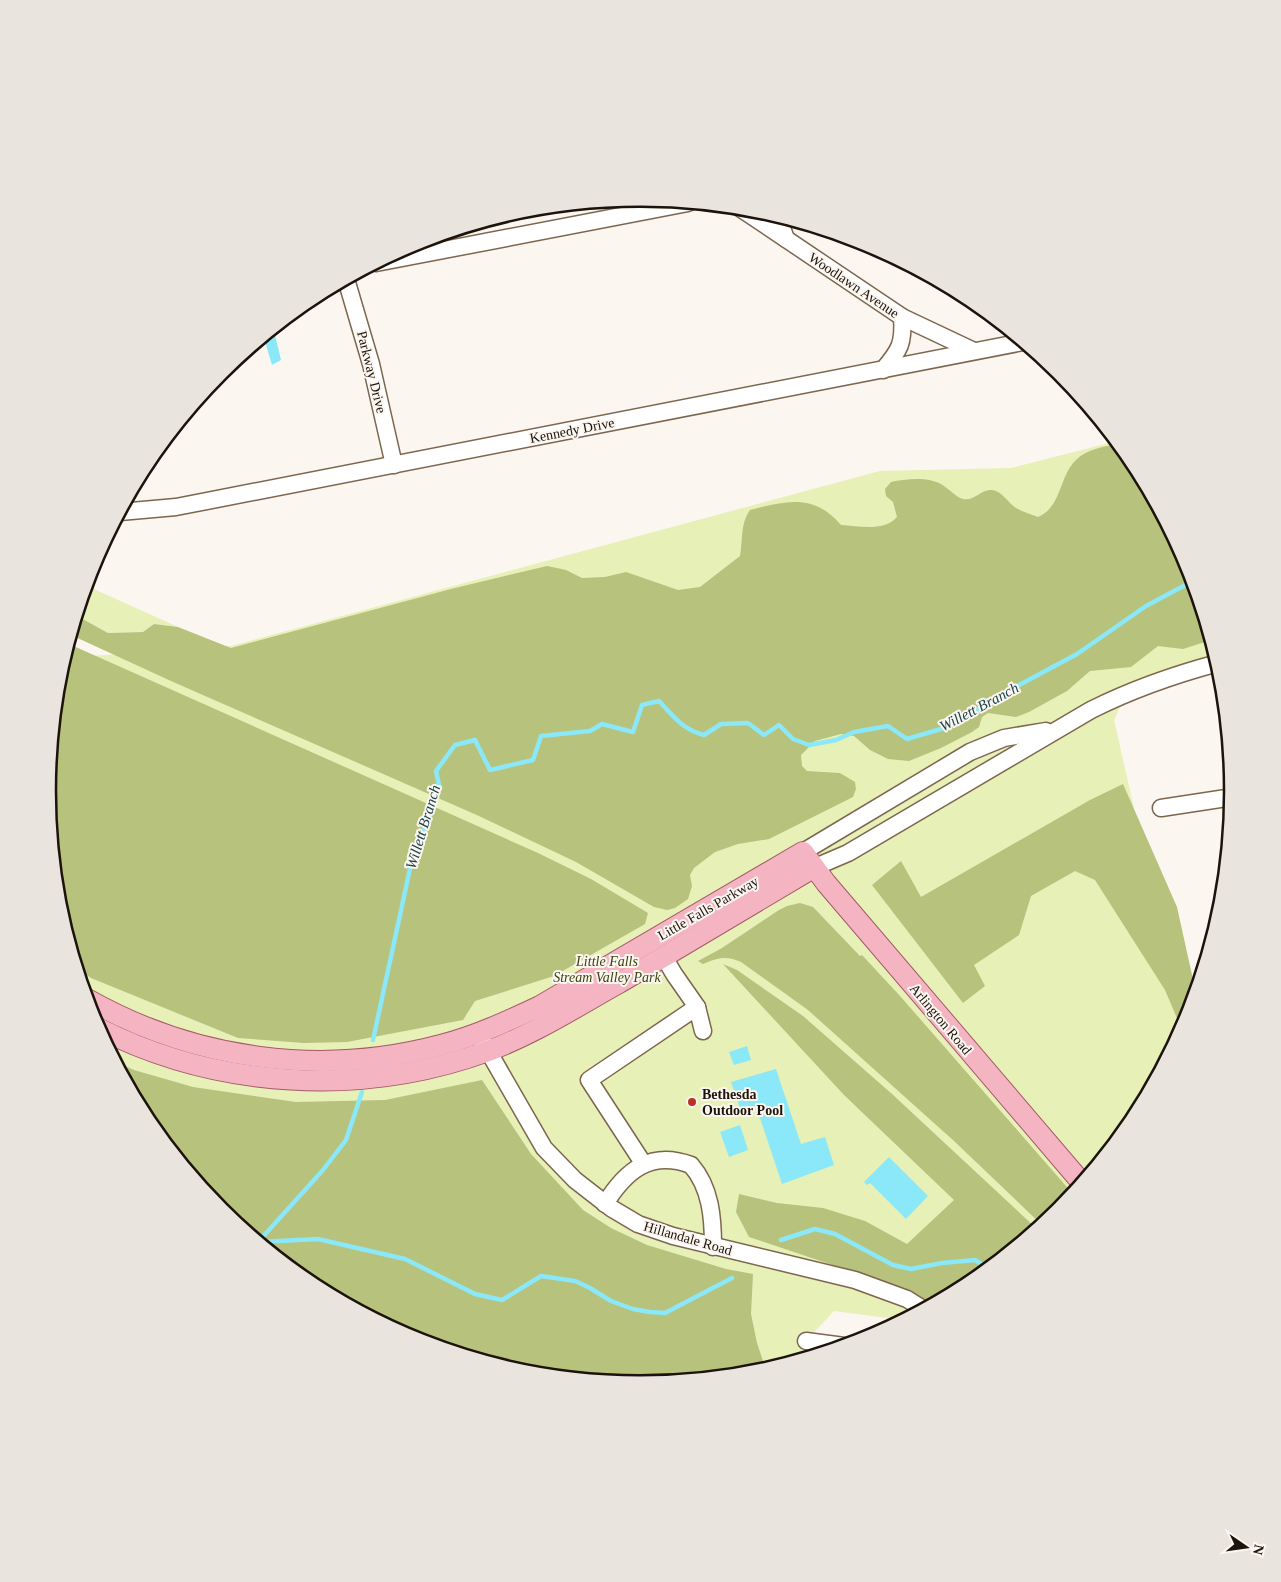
<svg xmlns="http://www.w3.org/2000/svg" width="1281" height="1582" font-family="'Times New Roman',serif">
	<style>
		.green { fill: #e6f0b7 }
		.forest { fill: #b7c27d }
		.water { fill: #8ae8f8 }
		.lines { fill: none; stroke-linecap: round; stroke-linejoin: round }
		.stream { stroke: #8ae8f8; stroke-width: 4.5 }
		.minor-casing { stroke: #7d664e; stroke-width: 19 }
		.major-casing { stroke: #a35b66; stroke-width: 22 }
		.minor { stroke: #fff; stroke-width: 16 }
		.major { stroke: #f4b4c1; stroke-width: 20 }
		.poi-dot { fill: #bc2f22; stroke: #fbf6f0; stroke-width: 2 }
		.labels { text-anchor: middle; stroke-width: 4; stroke-linejoin: round; paint-order: stroke }
		.street-label { font-size: 14px; fill: #1c130a; stroke: #fbf6f0 }
		.park-label { font-size: 14px; font-style: italic; fill: #3b410c; stroke: #fbf6f0 }
		.poi-label { font-size: 14px; font-weight: bold; fill: #1c130a; stroke: #fbf6f0; text-anchor: start }
		.water-label { font-size: 15px; font-style: italic; fill: #18444b; stroke: #fbf6f0 }
		.rim { fill: none; stroke: #1c130a; stroke-width: 2.5 }
	</style>
	<rect width="100%" height="100%" fill="#fbf6f0"/>
	<!-- green -->
	<g class="green">
		<polygon points="1117,441 1134,462 1188,564 1218,663 1127,692 1114,720 1168,958 1182,1030 1133,1121 1060,1211 970,1284 903,1320 834,1311 806,1341 798,1360 756,1373 525,1373 413,1339 311,1284 221,1210 147,1120 93,1018 59,906 48,791 59,675 64,658 231,646 880,471 1011,468"/>
		<polygon points="87,583 96,590 178,627 154,624 143,632 108,633 79,617 78,613"/>
	</g>
	<!-- forest -->
	<g class="forest">
		<path d="M1119,444L1134,462L1188,564L1211,640L1183,649L1158,646L1131,667L1090,671L1067,691L1029,712L1016,717L988,713L982,717L979,727L972,732L941,748L909,761L888,759L870,750L854,736L841,734L815,741L801,755L802,766L807,771L840,773L855,782L856,789L853,797L769,839L738,844L715,852L694,868L690,875L692,886L688,899L675,908L667,910L654,907L576,862L479,816L171,681L71,635L78,613L79,617L108,633L143,632L154,624L178,627L231,648L451,589L547,566L566,570L582,578L605,577L626,572L678,590L700,587L740,556C743,540 740,524 750,510C786,501 814,493 841,525C859,526 884,532 897,517L893,502L886,496L885,489L891,482C907,479 929,476 944,486C950,490 956,497 963,499C976,501 980,489 992,490C1002,491 1008,503 1016,508C1023,512 1031,514 1038,517C1062,507 1059,476 1076,460C1086,449 1106,446 1119,444Z"/>
		<polygon points="69,644 538,853 591,879 648,913 645,924 554,976 475,1001 463,1020 347,1042 304,1043 238,1038 91,978 77,968 59,906 48,791 59,675"/>
		<polygon points="1123,784 1177,907 1196,993 1188,1018 1182,1030 1165,990 1095,880 1075,871 1031,896 1019,935 974,965 985,986 963,1003 872,885 901,861 921,897 1090,800"/>
		<path d="M800,903L813,907L860,956L862,955L900,996L1073,1194L1060,1211L1042,1225L954,1141L808,1010L741,962C726,955 717,958 703,964L698,961L722,948L779,910L787,906Z"/>
		<polygon points="723,964 737,970 803,1016 892,1094 1037,1229 970,1284 923,1309 868,1277 749,1237 736,1212 739,1194 777,1203 823,1208 865,1221 907,1244 954,1200 844,1095"/>
		<polygon points="116,1062 134,1070 193,1087 296,1102 385,1100 482,1080 531,1154 583,1210 611,1228 647,1245 726,1269 753,1274 751,1314 757,1343 766,1370 756,1373 640,1384 525,1373 413,1339 311,1284 221,1210 147,1120"/>
	</g>
	<!-- water -->
	<g class="water">
		<polygon points="275,335 281,360 272,365 264,338"/>
		<polygon points="747,1046 751,1060 734,1065 729,1052"/>
		<polygon points="776,1069 801,1144 825,1137 834,1165 782,1184 756,1106 741,1111 731,1082"/>
		<polygon points="740,1125 748,1150 729,1157 720,1132"/>
		<polygon points="889,1157 928,1196 906,1219 870,1183 867,1185 864,1182"/>
	</g>
	<g class="lines">
		<!-- stream -->
		<g class="stream">
			<path d="M373,1040L411,864L431,812L439,785L436,771L455,745L475,740L490,770L533,760L541,736L590,731L602,724L633,732L642,705L659,701C674,717 683,730 704,735L721,724L748,723L764,735L779,725L793,739L809,745L836,740L854,732L888,726L907,739L941,729L965,717L1021,684L1077,654L1146,606L1193,581"/>
			<polyline points="781,1240 815,1229 835,1234 893,1265 911,1269 942,1263 975,1260 989,1269"/>
			<polyline points="259,1241 323,1170 346,1140 362,1092"/>
			<polyline points="259,1242 318,1239 405,1259 475,1294 502,1300 541,1276 575,1281 590,1288 611,1301 633,1309 650,1312 665,1313 732,1278"/>
		</g>
		<!-- minor casing -->
		<g class="minor-casing">
			<g id="minor">
				<polyline points="740,208 902,317 974,351"/>
				<polyline points="780,217 780,222 786,239"/>
				<polyline points="376,263 688,203"/>
				<polyline points="346,279 371,364 394,465"/>
				<path d="M883,370C900,350 904,343 902,317"/>
				<polyline points="120,512 176,507 1023,342"/>
				<polyline points="1161,808 1233,797"/>
				<polyline points="803,852 970,752 1004,738 1046,731"/>
				<path d="M813,868L848,853L1091,710C1133,689 1173,675 1218,663"/>
				<polyline points="664,957 674,974 697,1007 703,1031"/>
				<polyline points="483,1042 544,1148 575,1180 611,1208 638,1224 673,1236 855,1280 907,1299 923,1309"/>
				<polyline points="643,1163 589,1080 697,1007"/>
				<path d="M605,1204C626,1170 651,1150 691,1165C711,1188 713,1218 713,1247"/>
				<polyline points="806,1341 844,1346"/>
			</g>
		</g>
		<!-- major casing -->
		<g class="major-casing">
			<g id="major">
				<path d="M87,999C195,1060 321,1077 441,1045C476,1036 508,1021 540,1006L803,852L826,883L1082,1183"/>
				<path d="M98,1028C218,1089 362,1097 488,1051C534,1034 576,1007 619,983C684,945 749,906 813,868"/>
			</g>
		</g>
		<!-- minor -->
		<use href="#minor" class="minor"/>
		<!-- major -->
		<use href="#major" class="major"/>
	</g>
	<!-- markers -->
	<circle class="poi-dot" cx="692" cy="1102" r="5"/>
	<g class="labels">
		<!-- street labels -->
		<g class="street-label">
			<text transform="translate(854 285) rotate(34)" y="5">Woodlawn Avenue</text>
			<text transform="translate(372 372) rotate(76)" y="5">Parkway Drive</text>
			<text transform="translate(572 430) rotate(-11)" y="5">Kennedy Drive</text>
			<text transform="translate(708 908) rotate(-30)" y="5">Little Falls Parkway</text>
			<text transform="translate(941 1019) rotate(50)" y="5">Arlington Road</text>
			<text transform="translate(688 1238) rotate(16)" y="5">Hillandale Road</text>
		</g>
		<!-- park labels -->
		<g class="park-label">
			<text x="607" y="966">Little Falls<tspan x="607" dy="16">Stream Valley Park</tspan></text>
		</g>
		<!-- poi labels -->
		<g class="poi-label">
			<text x="702" y="1099">Bethesda<tspan x="702" dy="16">Outdoor Pool</tspan></text>
		</g>
		<!-- water labels -->
		<g class="water-label">
			<text transform="translate(979 707) rotate(-28)" y="5">Willett Branch</text>
			<text transform="translate(423 827) rotate(-73)" y="5">Willett Branch</text>
		</g>
	</g>
	<!-- crop -->
	<path d="M0 0H1281V1582H0ZM56 791a584 584 0 1 1 1168 0a584 584 0 1 1-1168 0Z" fill="#e9e4de" fill-rule="evenodd"/>
	<path class="rim" d="M56 791a584 584 0 1 1 1168 0a584 584 0 1 1-1168 0Z"/>
	<!-- north arrow -->
	<g transform="translate(1246 1547) rotate(103)" stroke="#fbf6f0" stroke-width="4" paint-order="stroke">
	<path d="M0-4L9 19L0 12L-9 19Z" fill="#1c130a"/>
	<text y="-8" font-size="14" font-weight="bold" text-anchor="middle" fill="#1c130a">N</text>
	</g>
</svg>
